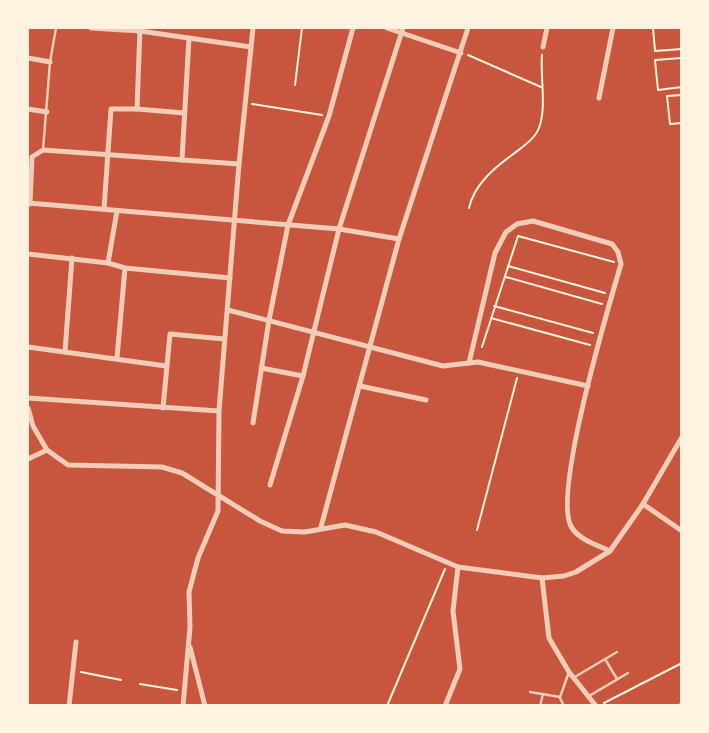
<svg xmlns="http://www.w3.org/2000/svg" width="709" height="733" font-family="'Open Sans',sans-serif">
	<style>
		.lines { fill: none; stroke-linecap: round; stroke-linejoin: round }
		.path { stroke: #fff3e0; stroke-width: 2 }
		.service { stroke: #f1ccb7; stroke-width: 2.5 }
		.minor { stroke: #f1ccb7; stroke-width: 5 }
	</style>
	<rect width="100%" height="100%" fill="#c8553d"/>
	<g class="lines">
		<!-- path -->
		<g class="path">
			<polyline points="653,28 655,51 682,49"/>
			<polyline points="468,55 541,87"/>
			<polyline points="682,58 655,60 658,90 682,87"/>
			<polyline points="295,85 302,28"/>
			<polyline points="682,95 667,96 670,124 682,123"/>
			<polyline points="252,104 322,115"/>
			<path d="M469,208C474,185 494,168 512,155C521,148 535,139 539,128C547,106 540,78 542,55"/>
			<polyline points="508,266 605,293"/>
			<polyline points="506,277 602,304"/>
			<polyline points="494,306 593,333"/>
			<polyline points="491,318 590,345"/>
			<polyline points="482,347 518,236 614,262"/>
			<polyline points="477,530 517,378"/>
			<polyline points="81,672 121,680"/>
			<polyline points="140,684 177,690"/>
			<polyline points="604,703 682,663"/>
			<polyline points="387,706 445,569"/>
			<polyline points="677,706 682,703"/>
		</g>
		<!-- service -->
		<g class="service">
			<polyline points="43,150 50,62 56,28"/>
			<polyline points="605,659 617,679"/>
			<polyline points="573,678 617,652"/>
			<polyline points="530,692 560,697 569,672"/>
			<polyline points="589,696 628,673"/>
			<polyline points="560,698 564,706"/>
			<polyline points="540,706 543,694"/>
		</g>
		<!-- minor -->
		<g class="minor">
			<polyline points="91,28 140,31 251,47"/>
			<polyline points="387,28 461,53"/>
			<polyline points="543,47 547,28"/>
			<polyline points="28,58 50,62"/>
			<polyline points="599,98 613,28"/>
			<polyline points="28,109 47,112"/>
			<polyline points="137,109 140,28"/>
			<polyline points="182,160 189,38"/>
			<polyline points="28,203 339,229 399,239"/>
			<polyline points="30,204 32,157 43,150 239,164"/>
			<polyline points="104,209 111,109 137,109 184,113"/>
			<polyline points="28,254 108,263 125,268 230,278"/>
			<polyline points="108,263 117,211"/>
			<polyline points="228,310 443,366 478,362 588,386"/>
			<polyline points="28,347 166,366"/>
			<polyline points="65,352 72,258"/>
			<polyline points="117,358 125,268"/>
			<path d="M469,363L495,253L506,232L517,224L533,221L612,244L618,252L621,264C609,305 551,498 572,528C580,540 597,545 610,551"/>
			<polyline points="261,368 303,376"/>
			<polyline points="360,386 426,400"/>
			<polyline points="28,398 219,411"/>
			<polyline points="28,408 33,426 47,450 68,465 162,467 182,473 260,521 282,531 305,532 345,525 376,532 458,567 542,578 564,576 576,572 610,551 643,504 682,437"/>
			<polyline points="163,408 170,334 224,339"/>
			<polyline points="253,423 269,320 288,225 329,116 353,28"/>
			<polyline points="28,459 47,450"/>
			<polyline points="270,485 303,376 339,229 403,28"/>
			<polyline points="643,504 682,531"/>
			<polyline points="321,527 399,239 468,28"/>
			<polyline points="542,578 549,638 569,672 596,706"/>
			<polyline points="190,647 205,706"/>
			<polyline points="69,706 76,642"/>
			<polyline points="183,706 190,627 189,592 198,558 218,511 219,411 239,164 253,28"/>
			<polyline points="445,706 460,669 453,611 458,567"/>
		</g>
	</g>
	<!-- border -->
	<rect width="709" height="733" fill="none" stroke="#fff3e0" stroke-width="58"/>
</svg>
